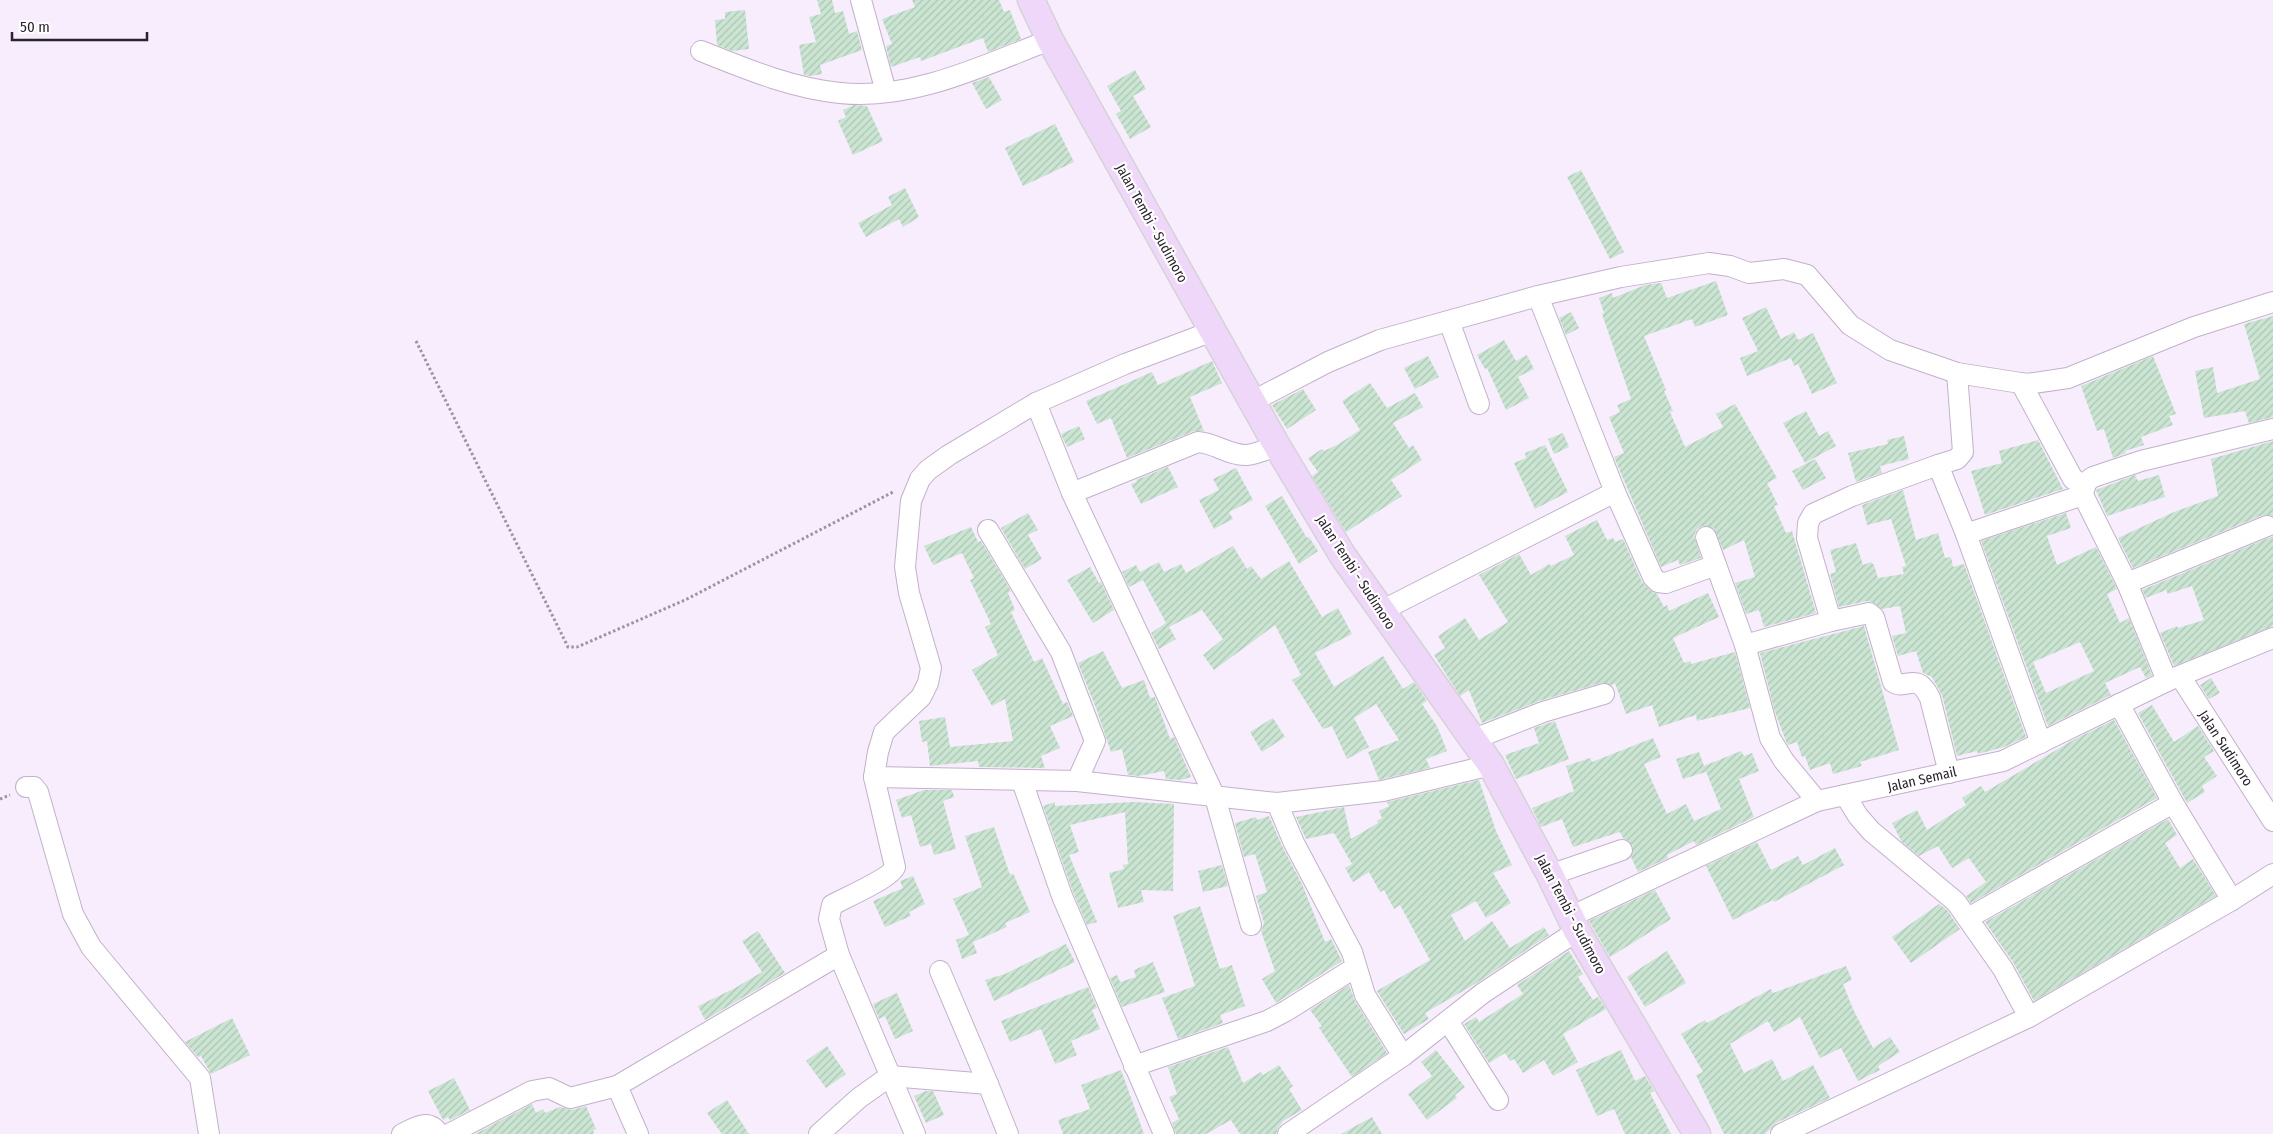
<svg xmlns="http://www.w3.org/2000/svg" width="2273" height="1134" font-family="'Fira Sans Condensed',sans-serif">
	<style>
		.building { fill: url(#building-hatch); fill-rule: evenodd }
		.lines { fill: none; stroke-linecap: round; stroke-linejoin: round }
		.minor-casing { stroke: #c2b1ca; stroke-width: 22 }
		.major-casing { stroke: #d4d3d5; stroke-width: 29 }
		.path { stroke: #9d94a1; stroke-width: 3; stroke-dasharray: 2.5 2.5; stroke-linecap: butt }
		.minor { stroke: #fff; stroke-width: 20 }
		.major { stroke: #efd7fa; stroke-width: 26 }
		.labels { text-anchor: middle; stroke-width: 4.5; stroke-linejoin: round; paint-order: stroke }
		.street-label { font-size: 14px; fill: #2a232d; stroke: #fff }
	</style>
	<defs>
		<pattern id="building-hatch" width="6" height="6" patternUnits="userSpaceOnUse" patternTransform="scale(1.25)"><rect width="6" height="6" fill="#cae5d2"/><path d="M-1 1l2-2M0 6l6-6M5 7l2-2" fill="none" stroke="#aec4b5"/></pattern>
	</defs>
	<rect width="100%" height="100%" fill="#f8edfd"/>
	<!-- building -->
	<g class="building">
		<polygon points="817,0 832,0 835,13 843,11 849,34 857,31 862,50 820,65 822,74 811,76 804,75 799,45 816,42 809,17 821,14"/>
		<polygon points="912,0 999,0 1004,12 1010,10 1021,39 988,52 983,38 921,61 920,57 891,67 886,46 892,44 882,19 915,7"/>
		<polygon points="745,10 749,49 732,51 717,45 715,20 725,19 725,12"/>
		<polygon points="1135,70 1146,89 1133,96 1151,127 1130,139 1116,114 1121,111 1107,86"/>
		<polygon points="989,77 1002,100 986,109 972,83"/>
		<polygon points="854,105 867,106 883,141 853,155 838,121 846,117 843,110"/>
		<polygon points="1055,124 1074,162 1023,186 1005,148"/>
		<polygon points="1581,170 1624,252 1610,259 1567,177"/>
		<polygon points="905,188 919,217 903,227 899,219 866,237 858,223 892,205 888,197"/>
		<polygon points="1716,281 1728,315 1695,327 1692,319 1644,336 1666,390 1664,391 1673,411 1670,412 1685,447 1723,427 1716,414 1735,404 1777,478 1767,483 1778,505 1774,506 1786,533 1792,531 1816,613 1764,627 1759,610 1746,614 1735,583 1755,577 1744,540 1723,550 1714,528 1702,526 1697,529 1694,535 1701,558 1680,565 1678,560 1661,567 1614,457 1624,453 1609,417 1620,412 1617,405 1631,399 1602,314 1604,313 1599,298 1612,293 1613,298 1645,285 1661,283 1667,298"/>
		<polygon points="1766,307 1781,339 1794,332 1798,340 1813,333 1837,383 1812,394 1798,364 1794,366 1791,358 1747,376 1740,358 1758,351 1742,318"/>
		<polygon points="1571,312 1579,328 1566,335 1559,318"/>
		<polygon points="2273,316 2273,417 2249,423 2245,411 2204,418 2195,371 2213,367 2217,393 2260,379 2244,324"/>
		<polygon points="1504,340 1516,361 1527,355 1534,369 1518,377 1529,398 1506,410 1487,368 1485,369 1477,355"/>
		<polygon points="1428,356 1439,377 1415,389 1404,368"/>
		<polygon points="2153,356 2176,414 2169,416 2173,425 2141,437 2144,445 2125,451 2126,453 2113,458 2104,429 2097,431 2081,386"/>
		<polygon points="1212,361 1222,383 1190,397 1204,431 1194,431 1127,458 1111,418 1097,424 1086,401 1152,372 1158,385"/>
		<polygon points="1370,383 1387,408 1415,393 1423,407 1393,423 1409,448 1413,445 1422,460 1391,480 1402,496 1346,532 1312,476 1318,472 1308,458 1322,449 1324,451 1337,445 1360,430 1342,401"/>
		<polygon points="1303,389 1316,410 1287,429 1272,405"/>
		<polygon points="1806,411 1819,436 1828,431 1836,446 1805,463 1783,423"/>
		<polygon points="1079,426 1085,439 1067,447 1061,434"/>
		<polygon points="1563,433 1569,447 1554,454 1548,439"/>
		<polygon points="1904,436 1909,459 1880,466 1882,473 1856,482 1848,453 1888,444 1887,440"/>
		<polygon points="2038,440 2063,489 1985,515 1971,471 2002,463 1999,451"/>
		<polygon points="2273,441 2273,516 2263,515 2133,568 2118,538 2174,512 2218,496 2211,459"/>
		<polygon points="1545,445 1568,492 1535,509 1514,463 1526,458 1525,453"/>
		<polygon points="1815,459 1826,478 1803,490 1792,471"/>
		<polygon points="1168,467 1178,487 1141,504 1131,484 1137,482 1136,480"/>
		<polygon points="1236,468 1253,500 1229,512 1233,519 1214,529 1199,500 1219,490 1213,479"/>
		<polygon points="2135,475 2138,481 2159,475 2165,497 2107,516 2096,490"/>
		<polygon points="1903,490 1916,540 1938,533 1945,558 1951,557 1953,567 1964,564 2026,737 2004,747 1978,754 1977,751 1957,756 1942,695 1932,677 1923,673 1916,651 1898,656 1892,636 1906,633 1900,606 1882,609 1872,602 1867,601 1839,607 1830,574 1836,572 1830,550 1856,543 1863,565 1871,562 1874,565 1878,578 1904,574 1902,567 1906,566 1891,519 1867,525 1862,505"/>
		<polygon points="1282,496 1307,538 1309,537 1318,551 1299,564 1265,506"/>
		<polygon points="1028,513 1038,530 1028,535 1042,559 1025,569 1001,528"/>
		<path d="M2066,513L2071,528L2047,536L2057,565L2096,547L2117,589L2107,594L2120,623L2129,618L2152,675L2146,678L2140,667L2105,683L2111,695L2048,726L1981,541ZM2080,642L2094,671L2046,693L2033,662Z"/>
		<polygon points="1597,520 1607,540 1613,538 1615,542 1623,539 1642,582 1650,590 1657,594 1664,607 1667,605 1669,611 1708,593 1719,617 1673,638 1684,663 1691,661 1691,664 1735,652 1750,708 1697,721 1696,715 1659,727 1652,705 1626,714 1615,683 1612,685 1601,683 1539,701 1482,723 1469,690 1460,696 1434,655 1445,648 1438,636 1465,618 1479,640 1508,622 1479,575 1519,554 1531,575 1549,564 1551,566 1574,555 1565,536"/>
		<polygon points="971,527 978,542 981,541 1011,591 1008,593 1015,610 1011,612 1034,662 1042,658 1063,704 1067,702 1073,716 1050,726 1060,748 1041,756 1045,768 979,767 978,761 930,766 927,741 922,742 919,721 945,717 950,747 1013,741 1005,699 992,706 972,670 998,655 985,627 991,624 970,580 974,578 962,553 933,565 924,546"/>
		<polygon points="2273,536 2273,626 2174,666 2160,633 2177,626 2178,628 2204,620 2192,586 2168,594 2166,590 2146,598 2142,590"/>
		<polygon points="1233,546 1247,569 1251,566 1261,579 1289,561 1322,617 1338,608 1352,634 1315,653 1334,687 1383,656 1403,689 1414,682 1427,701 1422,704 1437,726 1447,751 1426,759 1430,768 1379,780 1368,752 1399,740 1376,704 1354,718 1369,747 1347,759 1332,726 1323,729 1292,680 1301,675 1275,625 1214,670 1203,655 1223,639 1202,610 1169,627 1176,639 1159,649 1151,633 1166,623 1143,580 1129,587 1122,572 1136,565 1140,572 1159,562 1164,572 1181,564 1186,573"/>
		<polygon points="1090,567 1099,583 1101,582 1114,610 1093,623 1067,580"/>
		<polygon points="1864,626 1899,750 1860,762 1862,766 1833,774 1830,763 1810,770 1805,756 1802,757 1797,742 1788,745 1787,744 1774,709 1760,653"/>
		<polygon points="1103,651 1122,688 1144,680 1150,698 1155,697 1170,739 1174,737 1191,777 1181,780 1166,779 1164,771 1139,776 1128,775 1122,749 1111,752 1096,708 1078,663"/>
		<polygon points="2211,678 2220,693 2209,699 2200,685"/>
		<polygon points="2152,705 2174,742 2198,726 2214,751 2204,757 2217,776 2202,786 2205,792 2187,803 2138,713"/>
		<polygon points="1273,718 1285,737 1262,752 1250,732"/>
		<polygon points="2114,720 2157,798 1971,903 1966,896 1986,882 1969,858 1952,868 1938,846 1919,856 1902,842 1892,823 1917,810 1927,830 1966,805 1962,798 1981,786 1985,792 2075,739"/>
		<polygon points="1555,721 1569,759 1516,779 1505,755 1539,743 1534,728"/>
		<polygon points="1653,738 1661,757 1644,764 1667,814 1686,804 1694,821 1721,809 1705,769 1706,772 1683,779 1676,759 1699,752 1704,766 1741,751 1744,756 1752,753 1759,771 1739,779 1754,817 1696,845 1694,841 1667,855 1668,858 1638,872 1631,857 1633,846 1629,841 1623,838 1620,832 1573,847 1562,819 1541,827 1532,808 1574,791 1566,766 1590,758 1592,762"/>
		<polygon points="1479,780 1496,831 1512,865 1493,873 1511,903 1486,918 1476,901 1451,915 1465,941 1492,921 1510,948 1544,927 1549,935 1475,984 1425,1013 1429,1019 1404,1034 1377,991 1430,960 1400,905 1394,909 1384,890 1380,892 1369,872 1353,882 1345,868 1352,864 1334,833 1306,839 1296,817 1344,807 1351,839 1378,823 1377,821 1382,818 1379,811 1389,806 1387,802"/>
		<polygon points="924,790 952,790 954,797 943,801 956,849 934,855 931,844 920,847 911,815 902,818 896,800"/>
		<polygon points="1055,802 1055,806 1133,802 1174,804 1173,891 1141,890 1144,902 1118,908 1109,873 1124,869 1123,865 1128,864 1125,812 1070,825 1079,852 1069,855 1097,922 1087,925 1073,892 1043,806"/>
		<polygon points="1269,816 1283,848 1302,884 1325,942 1331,939 1342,961 1276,1003 1262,979 1275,971 1261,931 1264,923 1256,896 1267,892 1255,854 1244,857 1235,823 1256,817 1257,820"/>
		<polygon points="2168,819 2177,835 2165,843 2180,868 2193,859 2216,896 2034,1001 2013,962 1985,922"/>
		<polygon points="994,827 1010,875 1013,873 1030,912 1005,923 1007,927 973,942 977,953 962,959 956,940 969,935 953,899 982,887 965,836"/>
		<polygon points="1757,842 1771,870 1798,856 1803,865 1835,848 1844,865 1774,902 1773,900 1733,920 1706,866"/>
		<polygon points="1222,865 1228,886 1203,892 1198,871"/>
		<polygon points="913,876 925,904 909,912 911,916 885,927 873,901 903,888 900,881"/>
		<polygon points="1655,890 1671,919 1610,957 1589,921"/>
		<polygon points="1939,904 1947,910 1960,929 1911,963 1892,937"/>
		<polygon points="1200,906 1220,969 1232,965 1245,1006 1220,1015 1223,1023 1178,1039 1162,998 1195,986 1173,916"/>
		<polygon points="758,931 785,973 705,1020 698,1006 735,988 762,972 742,941"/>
		<polygon points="1066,944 1075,962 994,1001 985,980 1005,974"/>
		<polygon points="1569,951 1583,974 1578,977 1593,1000 1598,997 1606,1009 1563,1034 1578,1062 1553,1076 1544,1060 1523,1073 1514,1059 1510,1061 1505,1053 1489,1063 1464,1024 1476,1017 1479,1022 1523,994 1517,985"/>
		<polygon points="1667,951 1686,983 1645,1007 1627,977"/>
		<polygon points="1153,962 1165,992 1122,1007 1110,978 1117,975 1120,982 1136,977 1134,970"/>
		<polygon points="1846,966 1852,980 1843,984 1853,1009 1873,1048 1890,1037 1900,1052 1878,1066 1880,1070 1858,1081 1841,1048 1820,1058 1800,1017 1774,1032 1768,1021 1730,1044 1744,1073 1772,1059 1783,1081 1813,1065 1830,1098 1776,1123 1765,1134 1724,1134 1696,1075 1703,1072 1681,1034 1705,1020 1707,1023 1771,989 1773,993"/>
		<polygon points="1349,985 1355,1001 1387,1053 1352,1077 1319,1028 1322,1026 1310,1010"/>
		<polygon points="1088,987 1097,1008 1092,1010 1100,1029 1071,1041 1077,1055 1055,1064 1041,1029 1010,1042 1001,1021"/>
		<polygon points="897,993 913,1031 895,1039 885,1016 879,1019 873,1004"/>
		<polygon points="232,1018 250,1055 211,1074 201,1056 198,1057 185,1042"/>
		<polygon points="827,1046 846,1074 826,1088 806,1061"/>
		<polygon points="1228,1047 1243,1083 1261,1072 1263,1075 1279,1065 1293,1086 1289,1089 1302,1110 1283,1121 1278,1128 1276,1134 1240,1134 1231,1120 1206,1134 1176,1134 1172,1123 1179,1119 1169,1097 1177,1094 1168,1067"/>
		<polygon points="1436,1050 1465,1087 1455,1095 1457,1098 1427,1120 1408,1094 1432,1076 1421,1062"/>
		<polygon points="1621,1050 1635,1081 1645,1076 1654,1091 1650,1093 1671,1134 1625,1134 1614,1109 1597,1116 1576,1070"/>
		<polygon points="1121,1070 1144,1134 1063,1134 1058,1120 1090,1109 1081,1085"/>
		<polygon points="454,1078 470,1110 450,1120 448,1117 443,1120 428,1091"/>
		<polygon points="926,1091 933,1091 944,1115 926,1123 914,1096"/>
		<polygon points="727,1100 749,1134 722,1134 707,1113"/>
		<polygon points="532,1104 536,1113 543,1109 545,1113 560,1107 572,1110 586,1106 596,1129 593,1130 594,1134 475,1134"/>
		<polygon points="1372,1117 1382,1134 1341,1134"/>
	</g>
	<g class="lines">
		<!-- minor casing -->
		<g class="minor-casing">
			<g id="minor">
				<polyline points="861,0 886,92"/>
				<path d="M701,51C746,69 791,88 840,93C912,101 984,65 1050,40"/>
				<polyline points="1538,296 1615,492 1653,577 1658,582 1666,583 1716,565 1745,645 1770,738 1784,761 1817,801"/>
				<polyline points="1449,321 1479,404"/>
				<polyline points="2021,383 2073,479 2085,486"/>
				<polyline points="1253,401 1328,362 1380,340 1538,296 1621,277 1709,263 1730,266 1749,273 1784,269 1807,275 1850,325 1890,350 1957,373 2027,384 2068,378 2194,327 2273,302"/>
				<polyline points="1036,403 1072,493 1215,797 1251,925"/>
				<polyline points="1938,465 1957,459 1963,452 1957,373"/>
				<path d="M1072,493L1198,442C1215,443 1230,456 1247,455C1257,454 1267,449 1277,446"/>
				<polyline points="988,530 1061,652 1095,741 1077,781"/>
				<polyline points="1966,534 2083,495"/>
				<polyline points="1706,537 1716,565"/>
				<polyline points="2127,583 2267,526"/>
				<polyline points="1381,611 1615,492"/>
				<path d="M1831,621L1869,613L1874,617L1893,682C1907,691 1916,670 1930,698L1949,773"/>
				<polyline points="1745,645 1831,621 1807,538 1808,523 1813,514 1852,496 1938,465 1966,534 2041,743"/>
				<polyline points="2180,676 2273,821"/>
				<path d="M2167,681L2127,583L2083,495C2085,486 2085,482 2093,477L2141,461L2273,429"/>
				<polyline points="2119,704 2173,803 2232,900"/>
				<polyline points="1474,739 1543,712 1604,694"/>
				<polyline points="874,777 1077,781 1277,803 1383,791 1491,765"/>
				<polyline points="1022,781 1062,896 1164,1134"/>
				<polyline points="26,787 34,787 38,792 73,914 91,947 200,1078 209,1134"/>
				<polyline points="1845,795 1858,816 1871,831 1956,902 2003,969 2029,1017"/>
				<polyline points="1277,803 1294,843 1352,952 1365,995 1403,1056"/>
				<polyline points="1550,875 1622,850"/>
				<polyline points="1570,917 1817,801 2003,761 2167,681 2273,638"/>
				<polyline points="1968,918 2173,803"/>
				<polyline points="940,971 988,1084"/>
				<polyline points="1448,1021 1498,1100"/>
				<polyline points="1134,1066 1267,1021 1286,1011 1356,967"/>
				<path d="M402,1134C416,1127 429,1118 439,1134"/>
				<polyline points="449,1134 532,1091 549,1088 570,1098 617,1086"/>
				<polyline points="638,1134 617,1086 839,955"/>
				<polyline points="819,1134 859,1098 890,1076 988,1084 1008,1134"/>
				<path d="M915,1134L839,955L829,919L832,905C845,898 891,878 895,867L874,777L878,752L884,732L921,697L928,683L931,668L909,593L905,567L911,501L920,479L928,470L949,455L1036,403L1125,364L1213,331"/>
				<polyline points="1288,1134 1403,1056 1483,993 1577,931"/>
				<polyline points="1781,1134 2029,1017 2232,900 2273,874"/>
			</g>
		</g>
		<!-- major casing -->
		<g class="major-casing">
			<polyline id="major" points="1031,0 1050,40 1277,446 1343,556 1491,765 1550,875 1577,931 1697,1134"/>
		</g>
		<!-- path -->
		<g class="path">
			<polyline points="416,341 568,647 577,647 687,599 895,491"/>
			<polyline points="0,799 10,795"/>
		</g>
		<!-- minor -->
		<use href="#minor" class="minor"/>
		<!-- major -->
		<use href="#major" class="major"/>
	</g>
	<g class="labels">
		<!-- street labels -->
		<g class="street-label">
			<text transform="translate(1152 223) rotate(61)" y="5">Jalan Tembi - Sudimoro</text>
			<text transform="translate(1356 572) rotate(57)" y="5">Jalan Tembi - Sudimoro</text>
			<text transform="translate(2226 748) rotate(57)" y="5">Jalan Sudimoro</text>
			<text transform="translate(1922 779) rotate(-13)" y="5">Jalan Semail</text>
			<text transform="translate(1571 914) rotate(62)" y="5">Jalan Tembi - Sudimoro</text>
		</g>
	</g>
	<!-- scale -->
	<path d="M12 32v8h135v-8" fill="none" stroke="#2a232d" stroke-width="2.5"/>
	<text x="20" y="32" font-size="15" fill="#2a232d" stroke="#ffffff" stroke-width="4" paint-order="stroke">50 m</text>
</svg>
